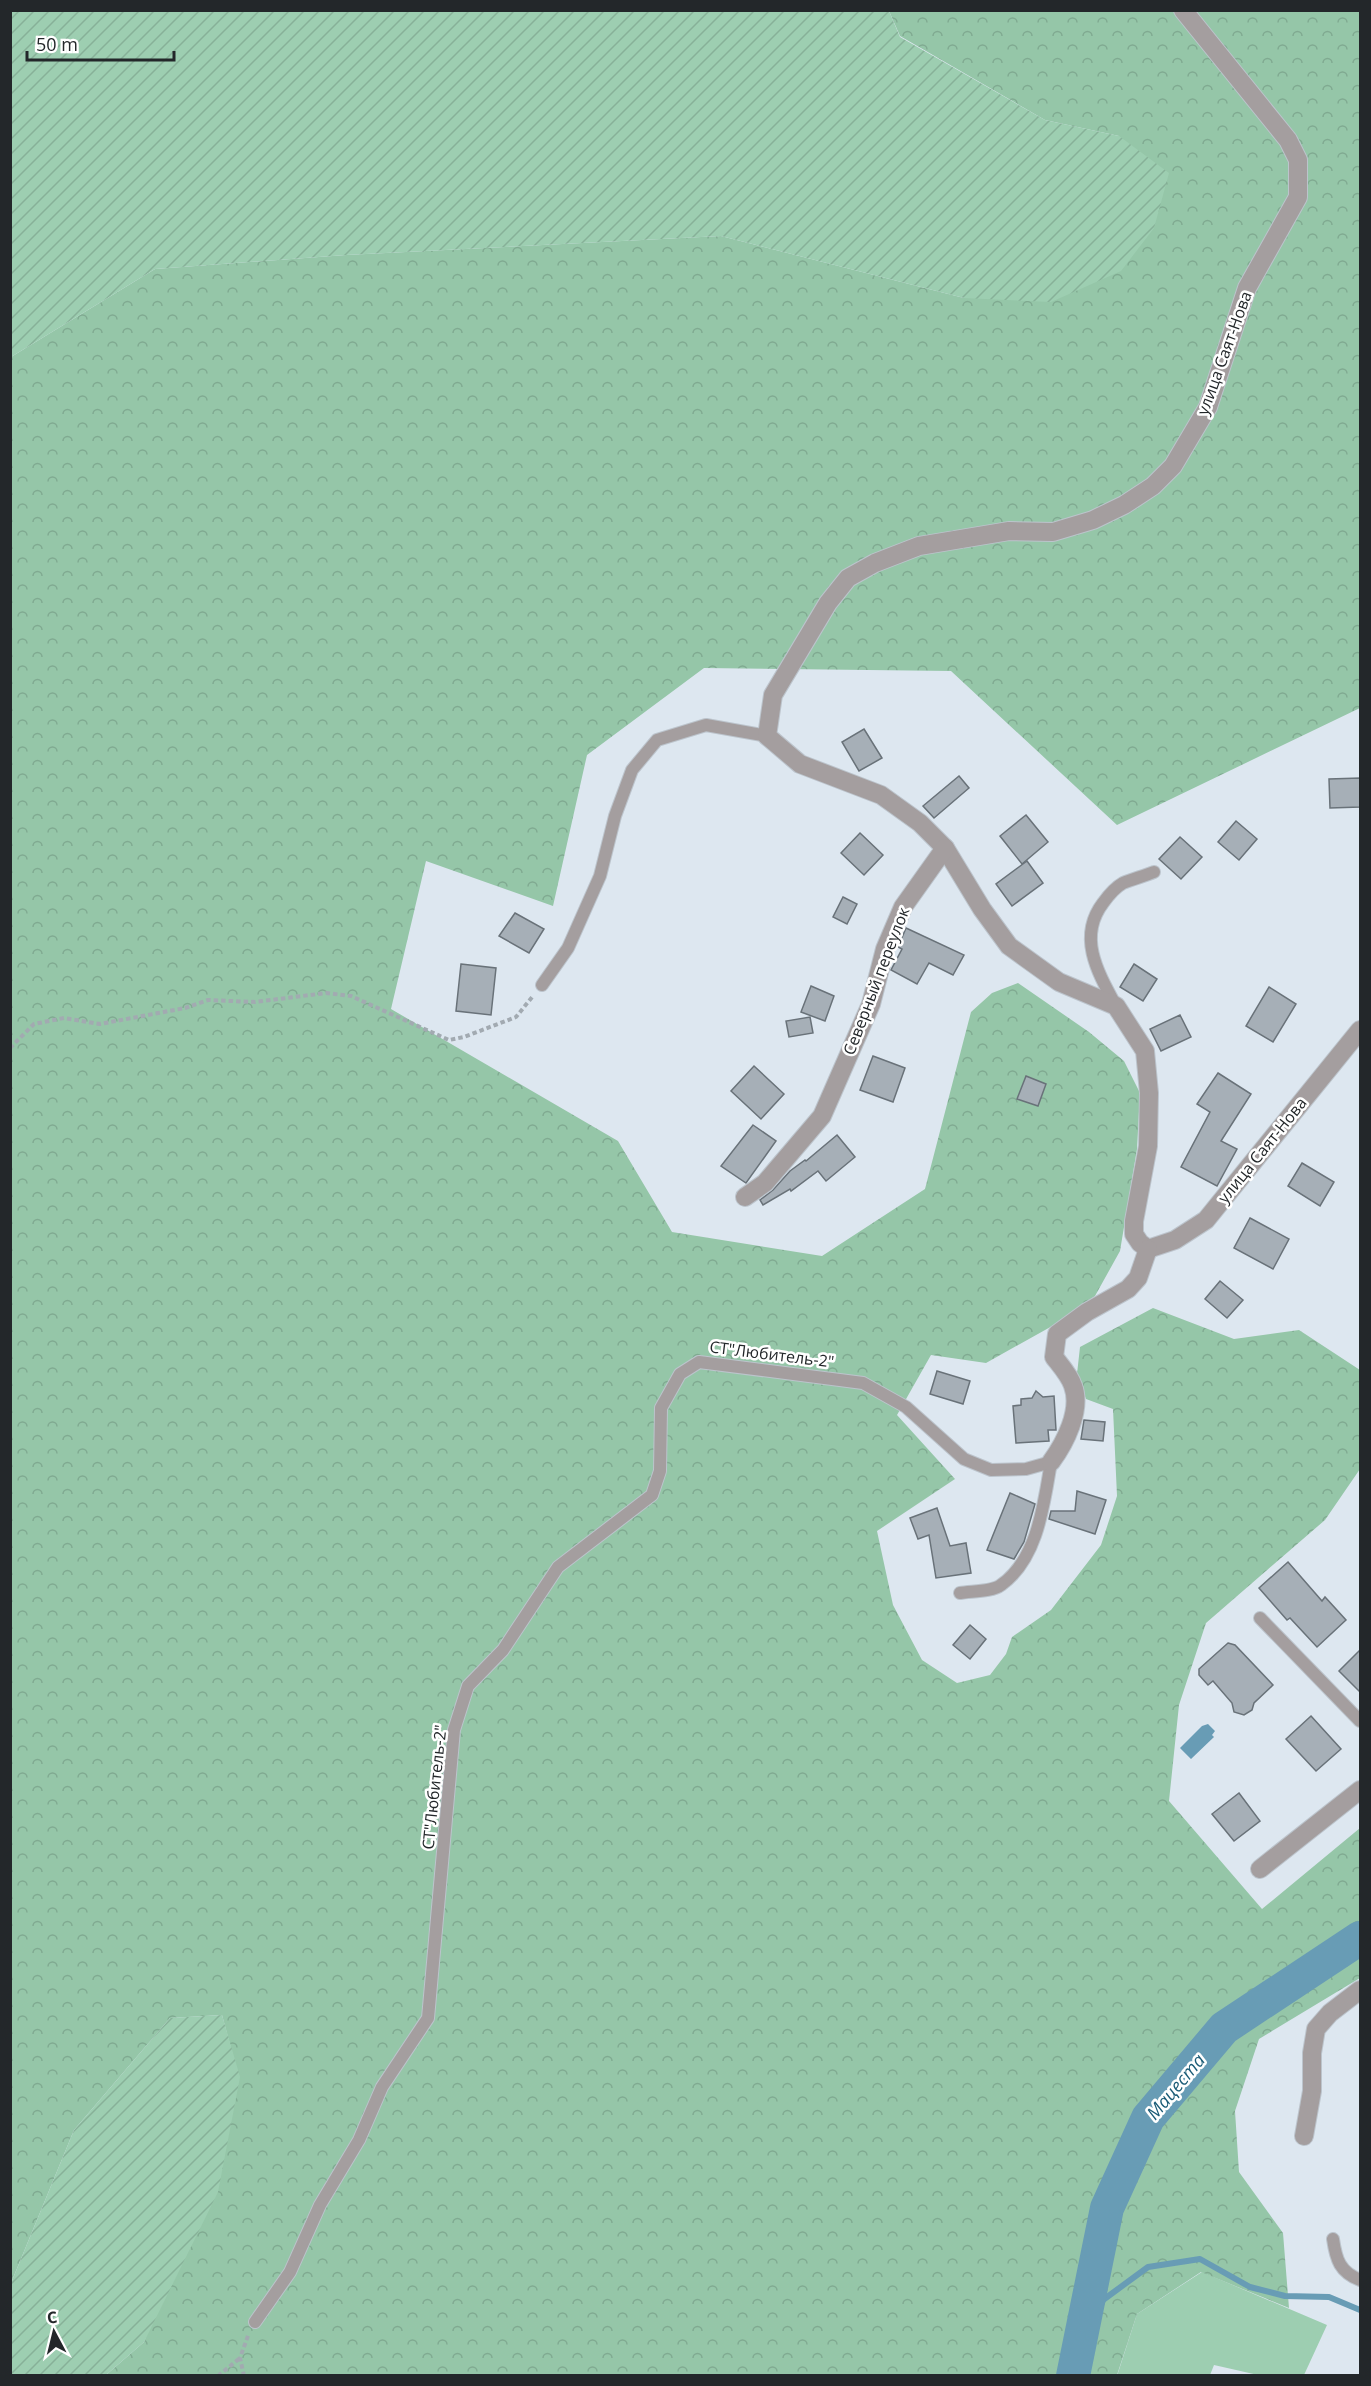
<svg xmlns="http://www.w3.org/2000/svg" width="1371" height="2386" font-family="'Open Sans',sans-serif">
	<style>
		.grass { fill: #9dceb1 }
		.forest { fill: url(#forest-crowns) }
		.garden { fill: url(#garden-furrows) }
		.water { fill: #689cb5 }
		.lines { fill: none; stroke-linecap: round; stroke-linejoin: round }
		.stream { stroke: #689cb5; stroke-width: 6 }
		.river { stroke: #689cb5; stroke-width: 34 }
		.building { fill: #a6afb7; stroke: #697279; stroke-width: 1.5 }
		.lane-casing { stroke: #bcc4cc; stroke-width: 14 }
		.street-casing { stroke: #bcc4cc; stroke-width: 20 }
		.path { stroke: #a2aab1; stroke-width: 4; stroke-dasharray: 4.5 3; stroke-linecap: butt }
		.lane { stroke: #a49e9f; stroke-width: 12 }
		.street { stroke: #a49e9f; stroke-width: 18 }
		.labels { text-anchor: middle; stroke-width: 5; stroke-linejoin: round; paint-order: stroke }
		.street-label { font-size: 16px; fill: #23272a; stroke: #fff }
		.water-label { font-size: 18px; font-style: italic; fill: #1a5b76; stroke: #fff }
	</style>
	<defs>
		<pattern id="forest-crowns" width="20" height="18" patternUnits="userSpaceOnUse" patternTransform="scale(1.5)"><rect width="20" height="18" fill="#95c6a8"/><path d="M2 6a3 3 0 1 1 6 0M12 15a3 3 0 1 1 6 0" fill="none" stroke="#80aa91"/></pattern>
		<pattern id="garden-furrows" width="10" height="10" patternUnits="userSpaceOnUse" patternTransform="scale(1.5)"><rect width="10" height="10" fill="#9dceb1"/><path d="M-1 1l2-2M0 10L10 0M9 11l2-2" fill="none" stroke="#87b198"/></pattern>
	</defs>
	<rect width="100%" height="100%" fill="#dde7f0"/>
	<!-- grass -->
	<polygon class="grass" points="1202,2272 1327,2325 1304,2375 1258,2375 1214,2365 1210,2375 1117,2376 1137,2314"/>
	<!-- forest -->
	<polygon class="forest" points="889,11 1360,11 1360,708 1117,825 951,671 704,668 587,755 553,906 426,861 391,1009 618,1141 672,1232 822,1256 925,1189 971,1012 992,993 1018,983 1089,1032 1124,1061 1140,1093 1137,1149 1120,1251 1095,1296 1054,1325 986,1363 931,1355 897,1415 955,1479 877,1531 893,1605 922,1660 957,1683 990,1675 1006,1654 1012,1637 1051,1610 1101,1545 1117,1496 1113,1409 1086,1399 1077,1374 1080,1347 1153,1308 1234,1339 1299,1330 1360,1370 1360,1469 1325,1520 1206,1623 1179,1705 1169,1801 1262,1909 1360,1828 1360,1978 1259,2039 1235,2111 1239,2172 1283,2233 1289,2308 1201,2272 1137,2314 1117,2375 106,2375 144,2342 239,2078 222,2015 170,2018 74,2130 11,2283 11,357 155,269 346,255 721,236 964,298 1119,136 1045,120 900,36"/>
	<!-- garden -->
	<g class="garden">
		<polygon points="11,10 889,11 900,37 1045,120 1119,136 1169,173 1154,228 1121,271 1051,302 964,298 721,236 346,255 155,269 11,357"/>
		<polygon points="222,2015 240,2077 218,2192 144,2342 106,2375 11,2375 11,2283 74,2130 170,2018"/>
	</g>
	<!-- water -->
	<polygon class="water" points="1208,1724 1215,1731 1212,1735 1214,1737 1191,1759 1180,1748 1202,1726"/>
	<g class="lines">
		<!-- stream -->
		<polyline class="stream" points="1073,2373 1103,2300 1148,2267 1200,2259 1250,2287 1285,2296 1329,2297 1360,2310"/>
		<!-- river -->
		<polyline class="river" points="1073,2376 1107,2208 1148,2118 1224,2028 1360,1938"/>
	</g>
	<!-- building -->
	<g class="building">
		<polygon points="864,729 882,758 859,771 842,742"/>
		<polygon points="959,776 969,788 934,818 923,806"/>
		<polygon points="1360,778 1360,807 1330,808 1329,779"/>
		<polygon points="1026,815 1048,842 1022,864 1000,836"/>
		<polygon points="1236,821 1257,839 1239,860 1218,842"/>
		<polygon points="860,833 883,855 864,875 841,853"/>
		<polygon points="1180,837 1202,857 1181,879 1159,859"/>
		<polygon points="1027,861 1043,883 1012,906 996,884"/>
		<polygon points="843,897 857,904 847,924 833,917"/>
		<polygon points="515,913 544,929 529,953 499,936"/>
		<polygon points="906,928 964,955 953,975 929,963 917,984 891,970 902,949 898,947"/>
		<polygon points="461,964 496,968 491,1015 456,1011"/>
		<polygon points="1134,964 1157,979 1143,1001 1120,987"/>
		<polygon points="811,986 834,996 825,1021 801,1012"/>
		<polygon points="1269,987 1296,1004 1273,1042 1246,1026"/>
		<polygon points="1180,1015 1191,1037 1161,1051 1150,1029"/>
		<polygon points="810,1017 813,1033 789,1037 786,1021"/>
		<polygon points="873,1056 905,1068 893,1102 860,1090"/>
		<polygon points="754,1066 784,1094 761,1119 731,1091"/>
		<polygon points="1218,1073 1251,1094 1221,1141 1237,1149 1217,1186 1181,1167 1210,1112 1197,1104"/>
		<polygon points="1026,1076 1046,1084 1038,1106 1017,1099"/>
		<polygon points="753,1125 776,1141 746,1183 721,1166"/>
		<polygon points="837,1135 855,1157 826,1181 818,1171 791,1191 790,1189 763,1205 760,1200 773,1190 790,1171 805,1160 806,1161"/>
		<polygon points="1302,1163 1334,1182 1320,1206 1288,1186"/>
		<polygon points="1250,1218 1289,1239 1273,1269 1234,1248"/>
		<polygon points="1220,1281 1243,1300 1227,1318 1205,1299"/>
		<polygon points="937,1371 970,1381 963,1404 930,1394"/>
		<polygon points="1036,1391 1043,1397 1054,1396 1056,1430 1048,1430 1049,1441 1016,1443 1013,1406 1021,1405 1021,1399 1032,1398"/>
		<polygon points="1084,1420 1105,1422 1103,1441 1081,1439"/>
		<polygon points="1077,1491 1106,1500 1095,1534 1049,1519 1051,1511 1075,1511"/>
		<polygon points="1010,1493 1035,1504 1024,1542 1014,1559 987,1550"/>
		<polygon points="937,1508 950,1546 966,1543 971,1573 936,1578 929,1535 918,1539 910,1518"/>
		<polygon points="1288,1562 1322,1601 1325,1597 1346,1620 1317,1647 1290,1618 1287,1620 1259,1588"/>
		<polygon points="970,1625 986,1639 970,1659 953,1645"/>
		<polygon points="1228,1643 1235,1645 1273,1685 1254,1703 1252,1710 1244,1715 1234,1712 1232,1703 1213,1681 1208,1685 1199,1675 1199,1669"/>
		<polygon points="1360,1650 1360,1692 1339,1671"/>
		<polygon points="1311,1716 1341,1749 1316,1771 1286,1739"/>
		<polygon points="1239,1793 1260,1821 1234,1841 1212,1814"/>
	</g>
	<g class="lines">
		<!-- lane casing -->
		<g class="lane-casing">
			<g id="lane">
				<polyline points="542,985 568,948 600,876 615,816 632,770 657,740 706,725 767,736"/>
				<path d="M1116,1006C1098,973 1077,937 1103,903C1108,896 1116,887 1123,883C1133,879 1144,876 1154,872"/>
				<polyline points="1260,1618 1360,1721"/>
				<path d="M1333,2239C1336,2260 1340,2272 1360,2280"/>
				<path d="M255,2322L290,2272L320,2205L359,2140L382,2087L428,2018L454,1730L468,1686L503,1650L558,1567L652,1495L660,1471L661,1408L680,1374L699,1362L863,1383L906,1407L964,1459L991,1470L1026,1469L1051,1462C1044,1503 1038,1559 1001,1585C992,1592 971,1591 960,1593"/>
			</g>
		</g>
		<!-- street casing -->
		<g class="street-casing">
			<g id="street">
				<polyline points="1183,10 1288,140 1298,160 1298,197 1247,288 1208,407 1173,466 1153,486 1124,505 1093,520 1053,532 1009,531 919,546 875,563 848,578 828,603 773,695 767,736 800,764 881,795 920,823 945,848 982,909 1009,946 1059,982 1116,1006 1145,1051 1149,1093 1148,1146 1134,1221 1134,1234 1140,1243 1148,1249 1175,1240 1206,1220 1360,1030"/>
				<polyline points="745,1197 765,1183 822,1116 871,1004 885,949 903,907 945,848"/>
				<path d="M1051,1462C1065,1443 1082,1410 1073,1386C1070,1376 1061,1366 1054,1357L1057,1334L1087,1312L1128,1289L1138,1278L1148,1249"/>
				<polyline points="1260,1869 1360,1790"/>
				<polyline points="1304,2136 1312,2091 1312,2053 1316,2029 1330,2013 1360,1990"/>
			</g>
		</g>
		<!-- path -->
		<g class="path">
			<polyline points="10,1048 34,1024 64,1018 100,1024 185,1008 208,1000 255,1002 326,993 351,996 449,1040 464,1037 516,1017 533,996"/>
			<polyline points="218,2376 240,2358"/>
			<polyline points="244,2376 240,2358 249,2333"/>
		</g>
		<!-- lane -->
		<use href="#lane" class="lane"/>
		<!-- street -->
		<use href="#street" class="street"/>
	</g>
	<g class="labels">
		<!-- street labels -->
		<g class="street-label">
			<text transform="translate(1224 353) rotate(-70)" y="6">улица Саят-Нова</text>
			<text transform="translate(876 981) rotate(-69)" y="6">Северный переулок</text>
			<text transform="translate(1262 1150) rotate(-51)" y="6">улица Саят-Нова</text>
			<text transform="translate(772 1354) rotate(7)" y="6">СТ"Любитель-2"</text>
			<text transform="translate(434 1787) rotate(-84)" y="6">СТ"Любитель-2"</text>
		</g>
		<!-- water labels -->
		<g class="water-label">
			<text transform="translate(1176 2087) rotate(-50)" y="6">Мацеста</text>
		</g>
	</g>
	<!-- border -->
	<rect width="1371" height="2386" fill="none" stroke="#23272a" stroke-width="24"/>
	<!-- north arrow -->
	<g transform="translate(54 2332) rotate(353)" stroke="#ffffff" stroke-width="4.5" paint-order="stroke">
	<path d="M0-4.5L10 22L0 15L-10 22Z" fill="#23272a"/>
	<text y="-9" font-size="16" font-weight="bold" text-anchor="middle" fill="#23272a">С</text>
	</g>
	<!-- scale -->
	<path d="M27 51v9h147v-9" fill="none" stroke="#23272a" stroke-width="3"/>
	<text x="36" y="51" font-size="18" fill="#23272a" stroke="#ffffff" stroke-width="4.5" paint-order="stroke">50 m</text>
</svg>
